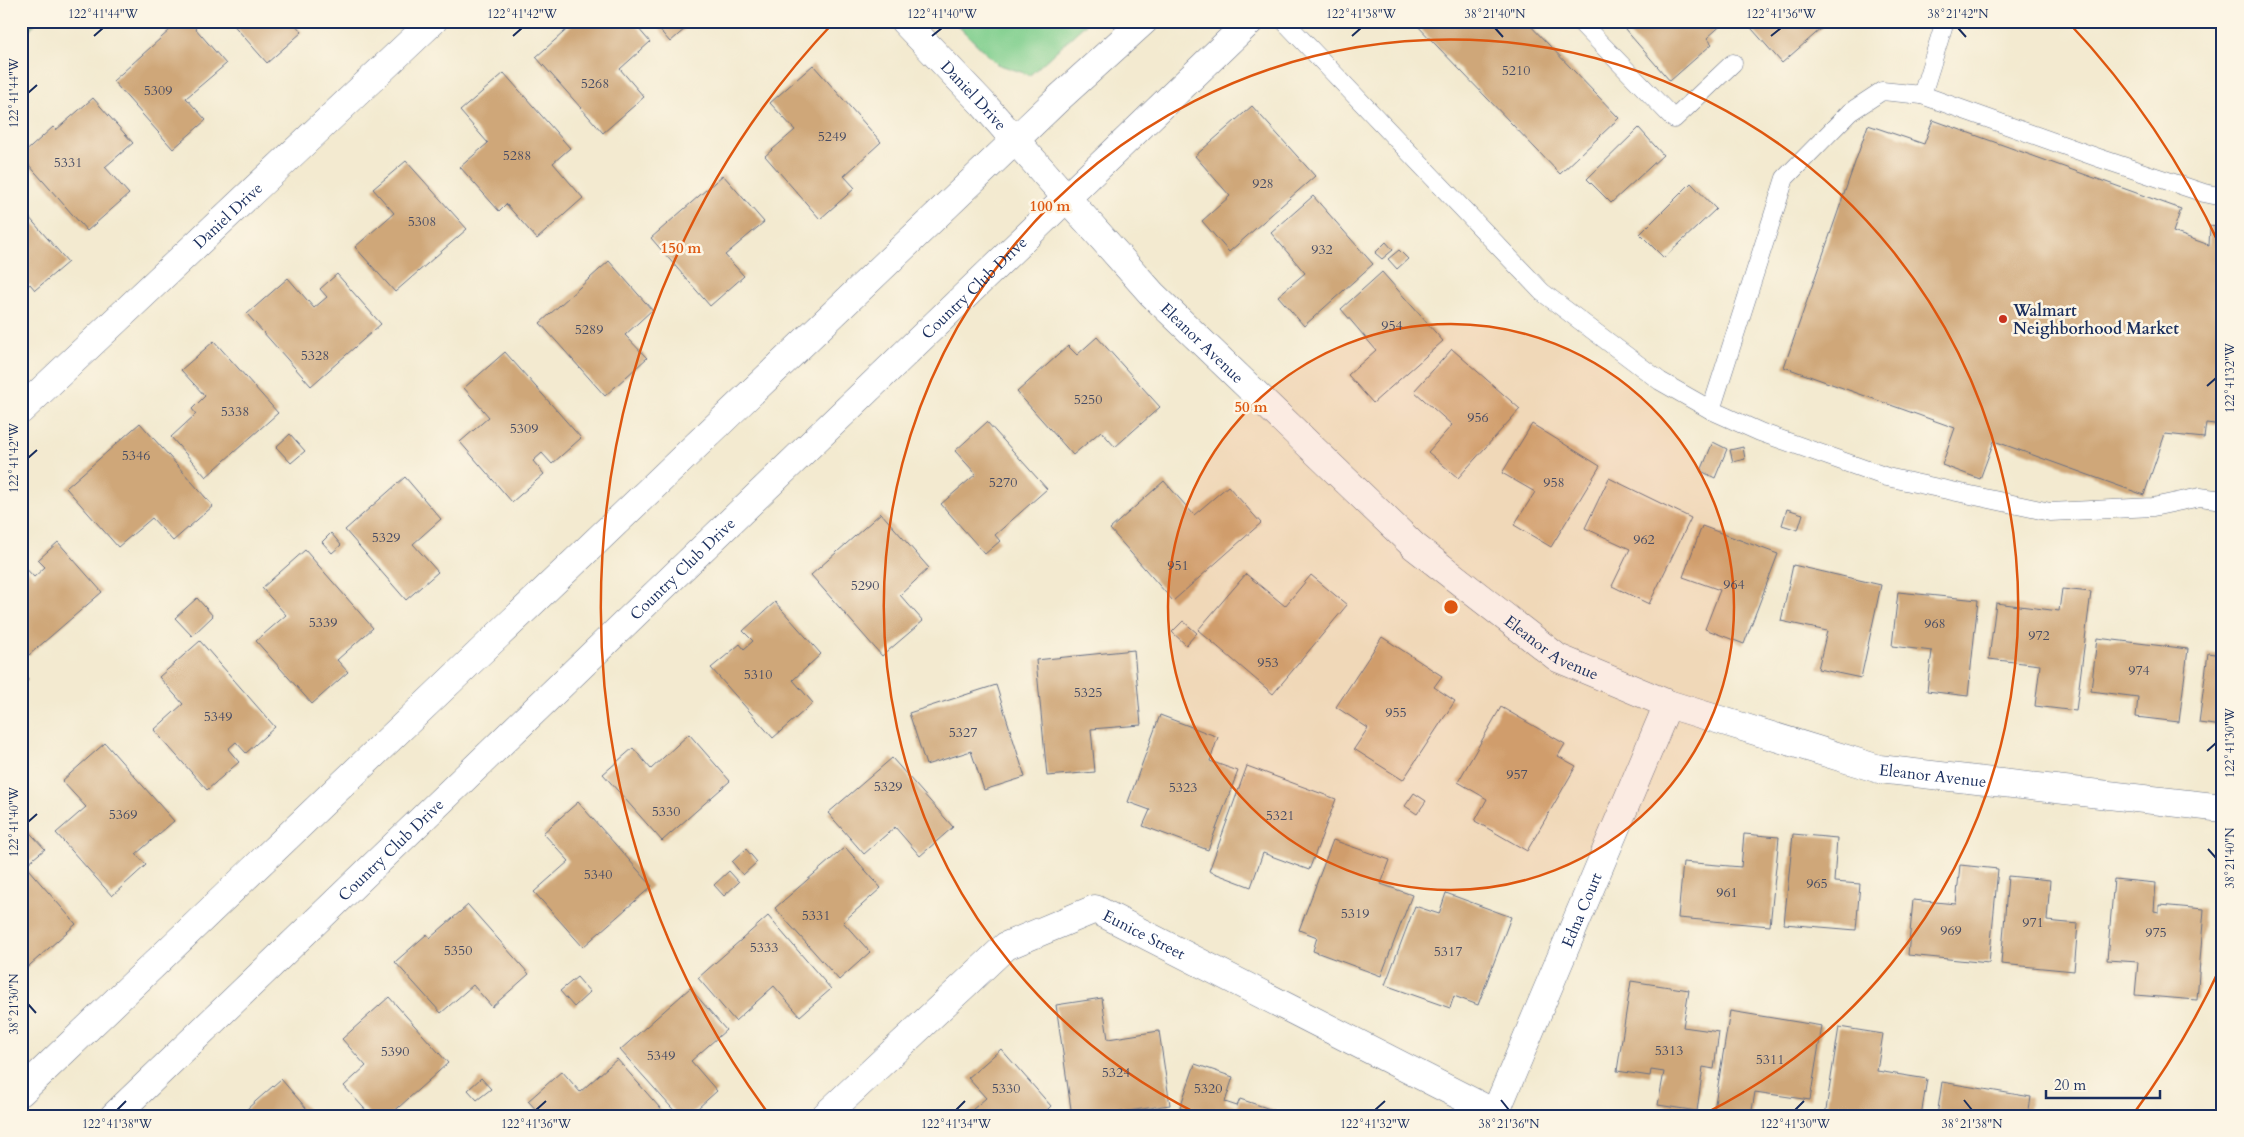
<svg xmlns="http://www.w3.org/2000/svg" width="2244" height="1137" font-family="Cardo,serif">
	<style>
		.green { fill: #80cf8e; stroke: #4e7f76 }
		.building { fill: #cfa779 }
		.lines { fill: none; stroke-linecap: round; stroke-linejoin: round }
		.service-casing { stroke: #677086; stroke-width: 19 }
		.minor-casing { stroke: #677086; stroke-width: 29 }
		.service { stroke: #fff; stroke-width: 18 }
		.minor { stroke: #fff; stroke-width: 28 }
		.ticks { fill: none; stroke: #1b2f5e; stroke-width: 2 }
		.ring { fill: none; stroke: #de5710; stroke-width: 2.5 }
		.poi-dot { fill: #c8321e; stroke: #fcf5e5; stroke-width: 2 }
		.labels { text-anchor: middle; stroke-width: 5; stroke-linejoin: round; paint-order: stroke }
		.number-label { font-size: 14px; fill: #484d65 }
		.street-label { font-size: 16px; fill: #1b2f5e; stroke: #fcf5e5 }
		.poi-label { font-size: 16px; font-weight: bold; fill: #1b2f5e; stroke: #fcf5e5; text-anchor: start }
		.centre { fill: #de5710; stroke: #fcf5e5; stroke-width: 2.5 }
		.ring-label { font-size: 15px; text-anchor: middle; font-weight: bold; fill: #de5710; stroke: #fcf5e5; stroke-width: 5; stroke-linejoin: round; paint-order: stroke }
		.neatline { fill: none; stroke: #1b2f5e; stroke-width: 2 }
		.ticks-label { font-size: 12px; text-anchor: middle; fill: #1b2f5e }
	</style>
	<rect width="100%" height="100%" fill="#fcf5e5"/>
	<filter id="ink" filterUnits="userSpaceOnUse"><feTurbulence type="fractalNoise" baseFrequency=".02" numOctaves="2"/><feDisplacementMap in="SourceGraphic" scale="10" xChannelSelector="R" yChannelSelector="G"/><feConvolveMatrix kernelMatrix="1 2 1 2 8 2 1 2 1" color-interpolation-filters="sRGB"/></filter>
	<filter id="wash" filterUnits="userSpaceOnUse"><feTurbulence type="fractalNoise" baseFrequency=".0096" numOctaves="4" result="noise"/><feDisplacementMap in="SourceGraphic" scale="20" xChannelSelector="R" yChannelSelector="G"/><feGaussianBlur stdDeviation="1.12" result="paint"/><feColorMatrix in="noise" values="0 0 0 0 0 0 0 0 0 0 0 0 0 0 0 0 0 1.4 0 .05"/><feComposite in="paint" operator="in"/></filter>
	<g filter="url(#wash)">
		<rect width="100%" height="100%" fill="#f3ead0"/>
		<!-- green -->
		<g class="green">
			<polygon points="21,21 38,21 21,38"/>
			<polygon points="953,21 1089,21 1030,75 997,64"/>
		</g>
		<g id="blocks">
			<!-- building -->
			<g class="building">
				<polygon points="180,21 189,21 226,64 186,98 206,120 173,149 113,81"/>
				<polygon points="230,21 292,21 302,32 267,63"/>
				<polygon points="569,21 632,21 650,42 620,69 644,97 603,133 536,57 572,25"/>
				<polygon points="652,21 694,21 670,42"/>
				<polygon points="1413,21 1526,21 1619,118 1560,174"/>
				<polygon points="1618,21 1726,21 1707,38 1712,44 1670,81"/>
				<polygon points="1745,21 1830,21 1782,63"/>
				<polygon points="813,65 881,142 844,176 855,188 820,219 765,156 795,130 770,103"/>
				<polygon points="504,73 570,148 553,163 583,198 537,239 506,204 499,211 460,167 488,143 460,111"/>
				<polygon points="93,98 133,143 105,167 129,194 87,231 21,156 53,127 56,130"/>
				<polygon points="1252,106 1315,176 1229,252 1202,221 1230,196 1195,156"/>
				<polygon points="1933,120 2181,209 2173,232 2209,245 2210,226 2223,228 2223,425 2206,423 2204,438 2165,434 2144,495 1994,441 1980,479 1942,465 1955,428 1784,367 1868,125 1924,144"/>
				<polygon points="1639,128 1663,155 1611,203 1587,179"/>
				<polygon points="406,161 467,229 395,292 355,247 394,213 373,189"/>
				<polygon points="723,175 764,222 725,255 744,276 710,306 651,238"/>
				<polygon points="1691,183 1716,209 1664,258 1640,234"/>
				<polygon points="1313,196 1373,264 1304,326 1278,296 1305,273 1271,233"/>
				<polygon points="21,208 68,262 35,290 30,284 21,292"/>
				<polygon points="1386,242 1393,250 1382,259 1375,253"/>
				<polygon points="1399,250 1408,259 1397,269 1388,259"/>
				<polygon points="609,261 652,310 625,335 647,358 605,396 540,323"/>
				<polygon points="1382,272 1443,341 1373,403 1348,375 1376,350 1341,309"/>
				<polygon points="337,274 381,324 311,386 247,314 288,278 314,308 327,297 320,289"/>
				<polygon points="1097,337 1160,407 1115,447 1101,431 1073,455 1017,392 1068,346 1077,355"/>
				<polygon points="214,341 278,413 206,477 171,437 196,414 192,409 205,396 181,370"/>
				<polygon points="1452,349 1520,409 1458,478 1428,452 1452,425 1414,391"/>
				<polygon points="505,352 581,438 552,464 542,453 533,461 544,474 512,502 460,442 489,417 464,388"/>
				<polygon points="987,422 1047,489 995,535 1000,541 985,554 941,504 976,474 955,451"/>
				<polygon points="140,423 213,506 173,541 152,518 118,547 66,488"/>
				<polygon points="1532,424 1600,466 1551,547 1514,525 1535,492 1502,473"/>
				<polygon points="290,434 305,451 291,463 276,447"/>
				<polygon points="1713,442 1727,449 1715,478 1701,471"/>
				<polygon points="1743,447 1745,459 1733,462 1730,450"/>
				<polygon points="405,477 441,519 413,544 438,572 406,600 345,530"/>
				<polygon points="1609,478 1691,518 1649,604 1612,586 1630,549 1585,528"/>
				<polygon points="1164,481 1194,515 1228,486 1261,523 1173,601 1110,529"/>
				<polygon points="1787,509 1803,514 1798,530 1782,525"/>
				<polygon points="881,513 929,568 900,595 923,621 882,656 811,575"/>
				<polygon points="1702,526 1778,554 1744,644 1705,629 1720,590 1683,577"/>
				<polygon points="331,533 341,545 332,553 322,542"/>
				<polygon points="58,542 102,592 29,655 21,646 21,563 34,577 45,567 38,560"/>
				<polygon points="305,550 373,628 337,660 348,672 312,704 256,641 286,615 262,588"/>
				<polygon points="1793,565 1881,585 1861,678 1818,669 1827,631 1781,621"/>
				<polygon points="1246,574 1285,606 1311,575 1347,605 1273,694 1198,630"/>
				<polygon points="2062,589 2091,592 2076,711 2035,706 2040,665 1989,659 1996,603 2059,611"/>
				<polygon points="1898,592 1978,600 1968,696 1927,691 1932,651 1892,646"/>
				<polygon points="197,598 213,616 192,636 175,618"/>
				<polygon points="775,602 821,654 793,680 813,703 773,738 711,668 740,644 744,649 753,641 743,631"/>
				<polygon points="1183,621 1197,633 1186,645 1172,632"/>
				<polygon points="1382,637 1442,676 1434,687 1455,701 1403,780 1354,749 1368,728 1336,707"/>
				<polygon points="2097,638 2188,649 2179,722 2136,717 2138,697 2091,691"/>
				<polygon points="200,641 275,727 246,753 236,742 228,749 239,762 207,790 154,730 183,704 159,677"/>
				<polygon points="1134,650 1141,725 1091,729 1095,772 1047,776 1036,660"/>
				<polygon points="2208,653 2223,655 2223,726 2199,723"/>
				<polygon points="21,672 28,680 21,686"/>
				<polygon points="996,685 1025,777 984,790 971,751 926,765 909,713"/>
				<polygon points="1501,707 1565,744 1558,756 1576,766 1527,851 1475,821 1487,799 1458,782"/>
				<polygon points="1160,715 1218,737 1210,761 1238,771 1208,850 1143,826 1150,810 1128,802"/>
				<polygon points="689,734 730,781 662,841 603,774 633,748 651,769"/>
				<polygon points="105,743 174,821 136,854 146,865 112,896 56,833 86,807 62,781"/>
				<polygon points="892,758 953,827 920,856 895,827 864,854 828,813"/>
				<polygon points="1247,766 1336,799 1309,870 1263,853 1251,887 1209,871"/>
				<polygon points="1414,793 1426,801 1417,814 1405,806"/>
				<polygon points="578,802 652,886 583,947 534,892 569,861 543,833"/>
				<polygon points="21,823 45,849 28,863 21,855"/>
				<polygon points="1744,834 1779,837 1770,926 1678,918 1683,862 1741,867"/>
				<polygon points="1793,834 1837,838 1834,882 1860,884 1856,930 1784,924"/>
				<polygon points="1333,840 1390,860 1381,884 1412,895 1381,976 1313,951 1317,937 1299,930"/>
				<polygon points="845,847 881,888 843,922 870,952 839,980 775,908"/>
				<polygon points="746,849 757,862 743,875 732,862"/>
				<polygon points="21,861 76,924 21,973"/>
				<polygon points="1960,865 1998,869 1989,963 1908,955 1913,900 1956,904"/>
				<polygon points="729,871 739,882 724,896 714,885"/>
				<polygon points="2008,876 2050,880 2047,921 2078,924 2074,971 2001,964"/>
				<polygon points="2114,879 2156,883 2154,911 2159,912 2159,905 2204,909 2197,1000 2135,995 2138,962 2107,960"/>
				<polygon points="1446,893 1511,917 1478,1005 1454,996 1450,1008 1385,985 1415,906 1439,914"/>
				<polygon points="468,905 529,974 492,1007 473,985 441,1013 395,962 427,934 430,938"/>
				<polygon points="768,916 831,989 800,1016 774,986 735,1021 698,978"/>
				<polygon points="577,977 590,992 574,1007 560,991"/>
				<polygon points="1631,981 1689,990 1683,1027 1719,1032 1714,1069 1703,1067 1697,1111 1658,1105 1664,1072 1651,1070 1650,1076 1617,1071"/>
				<polygon points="690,988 726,1030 691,1061 717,1091 689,1116 679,1116 620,1050"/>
				<polygon points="389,997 448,1063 389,1116 371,1116 344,1086 366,1066 342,1039"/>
				<polygon points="1102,998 1108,1039 1159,1031 1170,1105 1093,1116 1072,1116 1056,1005"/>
				<polygon points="1730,1011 1822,1026 1810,1100 1755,1092 1751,1116 1713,1116"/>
				<polygon points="1839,1027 1883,1034 1877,1071 1927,1079 1921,1116 1825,1116"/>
				<polygon points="1001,1049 1051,1106 1041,1116 965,1116 986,1098 968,1078"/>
				<polygon points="617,1059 667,1116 542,1116 528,1101 562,1071 580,1092"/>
				<polygon points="1195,1064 1233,1077 1225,1102 1237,1106 1240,1099 1276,1111 1275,1116 1177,1116"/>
				<polygon points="481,1078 491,1089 477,1100 468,1090"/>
				<polygon points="281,1079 313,1116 239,1116"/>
				<polygon points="1942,1082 2031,1097 2028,1116 1937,1116"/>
			</g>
		</g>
	</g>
	<g filter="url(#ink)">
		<use href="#blocks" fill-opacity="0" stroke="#677086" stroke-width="1"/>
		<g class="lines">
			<!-- service casing -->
			<g class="service-casing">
				<g id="service">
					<polyline points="1284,21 1542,292 1660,381 1711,410"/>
					<polyline points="1579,21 1674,119 1733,63"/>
					<polyline points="1922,95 1945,21"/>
					<polyline points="2223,197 2204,193 2099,158 1922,95 1882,91 1850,112 1785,178 1711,410 1760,432 1887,477 2050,512 2153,507 2200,497 2223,500"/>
				</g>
			</g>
			<!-- minor casing -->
			<g class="minor-casing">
				<g id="minor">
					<path id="s1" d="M904,21L983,104L1152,294L1414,546L1558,658L1668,704L1879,769L2223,808"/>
					<path id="s2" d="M21,410L433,21"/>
					<polyline points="21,1092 1058,99 1144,21"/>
					<path id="s3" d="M114,1116L1250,21"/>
					<path id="s4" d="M825,1116L1006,946L1095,909L1500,1116"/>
					<path id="s5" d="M1494,1116L1668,704"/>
				</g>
			</g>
			<!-- service -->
			<use href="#service" class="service"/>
			<!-- minor -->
			<use href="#minor" class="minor"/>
		</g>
	</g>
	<!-- ticks -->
	<path class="ticks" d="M1495,28L1503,37M1958,28L1966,37M94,36L103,28M513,36L522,28M932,36L942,28M1352,36L1361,28M1771,36L1781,28M28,93L37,85M2207,386L2216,378M28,458L37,450M2207,751L2216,743M28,822L37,814M2208,849L2216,858M28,1004L36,1013M1501,1100L1509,1110M1964,1100L1972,1110M117,1110L126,1101M536,1110L546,1101M956,1110L965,1101M1375,1110L1385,1101M1795,1110L1804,1101"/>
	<!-- distance rings -->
	<circle cx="1451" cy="607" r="283" fill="#de5710" fill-opacity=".12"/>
	<g class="ring">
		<circle cx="1451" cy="607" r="283"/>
		<path d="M1198 1114A567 567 0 1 1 1704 1114"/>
		<path d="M2221 966A850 850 0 0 1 2134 1113M768 1113A850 850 0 0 1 834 22M2068 22A850 850 0 0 1 2221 248"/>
	</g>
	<!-- markers -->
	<circle class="poi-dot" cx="2003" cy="319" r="5"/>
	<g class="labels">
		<!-- number labels -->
		<g class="number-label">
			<text x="1516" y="75">5210</text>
			<text x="595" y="88">5268</text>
			<text x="158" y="95">5309</text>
			<text x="832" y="141">5249</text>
			<text x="517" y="160">5288</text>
			<text x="68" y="167">5331</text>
			<text x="1263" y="188">928</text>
			<text x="422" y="226">5308</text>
			<text x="1322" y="254">932</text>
			<text x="1392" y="330">954</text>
			<text x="589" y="334">5289</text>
			<text x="315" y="360">5328</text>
			<text x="1088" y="404">5250</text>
			<text x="235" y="416">5338</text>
			<text x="1478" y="422">956</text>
			<text x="524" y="433">5309</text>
			<text x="136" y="460">5346</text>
			<text x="1003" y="487">5270</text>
			<text x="1554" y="487">958</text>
			<text x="386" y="542">5329</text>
			<text x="1644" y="544">962</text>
			<text x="1178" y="570">951</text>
			<text x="1734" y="589">964</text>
			<text x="865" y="590">5290</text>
			<text x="323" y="627">5339</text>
			<text x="1935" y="628">968</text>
			<text x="2039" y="640">972</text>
			<text x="1268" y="667">953</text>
			<text x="2139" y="675">974</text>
			<text x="758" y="679">5310</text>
			<text x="1088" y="697">5325</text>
			<text x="1396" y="717">955</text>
			<text x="218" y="721">5349</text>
			<text x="963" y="737">5327</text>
			<text x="1517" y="779">957</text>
			<text x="888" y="791">5329</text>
			<text x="1183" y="792">5323</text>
			<text x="666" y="816">5330</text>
			<text x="123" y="819">5369</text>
			<text x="1280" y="820">5321</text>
			<text x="598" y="879">5340</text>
			<text x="1817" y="888">965</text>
			<text x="1727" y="897">961</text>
			<text x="1355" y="918">5319</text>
			<text x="816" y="920">5331</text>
			<text x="2033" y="927">971</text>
			<text x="1951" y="935">969</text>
			<text x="2156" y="937">975</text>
			<text x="764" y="952">5333</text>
			<text x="458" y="955">5350</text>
			<text x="1448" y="956">5317</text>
			<text x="1669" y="1055">5313</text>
			<text x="395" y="1056">5390</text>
			<text x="661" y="1060">5349</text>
			<text x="1770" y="1064">5311</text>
			<text x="1116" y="1077">5324</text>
			<text x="1006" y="1093">5330</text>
			<text x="1208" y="1093">5320</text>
		</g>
		<!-- street labels -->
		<g class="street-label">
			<text dy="6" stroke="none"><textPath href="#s1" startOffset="102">Daniel Drive</textPath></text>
			<text dy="6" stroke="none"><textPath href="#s2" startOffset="284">Daniel Drive</textPath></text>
			<text dy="6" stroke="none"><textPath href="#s3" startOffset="1194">Country Club Drive</textPath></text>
			<text dy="6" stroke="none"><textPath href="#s1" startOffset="439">Eleanor Avenue</textPath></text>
			<text dy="6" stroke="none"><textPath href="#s3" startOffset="789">Country Club Drive</textPath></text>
			<text dy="6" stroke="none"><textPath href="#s1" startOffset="904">Eleanor Avenue</textPath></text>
			<text dy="6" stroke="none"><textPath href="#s1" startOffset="1309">Eleanor Avenue</textPath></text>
			<text dy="6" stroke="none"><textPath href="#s3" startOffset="384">Country Club Drive</textPath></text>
			<text dy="6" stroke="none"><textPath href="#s5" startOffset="224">Edna Court</textPath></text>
			<text dy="6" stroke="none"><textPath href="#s4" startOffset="400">Eunice Street</textPath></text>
		</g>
		<!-- poi labels -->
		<g class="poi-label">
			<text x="2013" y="316">Walmart<tspan x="2013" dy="18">Neighborhood Market</tspan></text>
		</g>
	</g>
	<circle cx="1451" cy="607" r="8" class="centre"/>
	<g class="ring-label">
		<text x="1050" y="211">100 m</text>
		<text x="681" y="253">150 m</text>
		<text x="1251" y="412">50 m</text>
	</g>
	<!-- margin -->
	<rect width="2244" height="1137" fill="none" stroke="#fcf5e5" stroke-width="55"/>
	<!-- scale -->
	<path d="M2046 1090v8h114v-8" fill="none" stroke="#1b2f5e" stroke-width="2.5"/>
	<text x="2054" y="1090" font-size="15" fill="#1b2f5e" stroke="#fcf5e5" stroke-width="4" paint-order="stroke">20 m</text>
	<rect x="28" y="28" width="2188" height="1082" class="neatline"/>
	<g class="ticks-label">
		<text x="103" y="18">122°41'44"W</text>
		<text x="522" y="18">122°41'42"W</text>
		<text x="942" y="18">122°41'40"W</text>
		<text x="1361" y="18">122°41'38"W</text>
		<text x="1495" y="18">38°21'40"N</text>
		<text x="1781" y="18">122°41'36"W</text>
		<text x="1958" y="18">38°21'42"N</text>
		<text transform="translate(14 93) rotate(-90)" y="4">122°41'44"W</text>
		<text transform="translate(2230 378) rotate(-90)" y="4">122°41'32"W</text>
		<text transform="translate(14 458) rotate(-90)" y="4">122°41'42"W</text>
		<text transform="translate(2230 743) rotate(-90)" y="4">122°41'30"W</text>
		<text transform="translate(14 822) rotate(-90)" y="4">122°41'40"W</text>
		<text transform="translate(2230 858) rotate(-90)" y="4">38°21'40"N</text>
		<text transform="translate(14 1004) rotate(-90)" y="4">38°21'30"N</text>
		<text x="117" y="1128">122°41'38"W</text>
		<text x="536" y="1128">122°41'36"W</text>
		<text x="956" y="1128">122°41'34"W</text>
		<text x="1375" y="1128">122°41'32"W</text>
		<text x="1509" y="1128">38°21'36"N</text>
		<text x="1795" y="1128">122°41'30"W</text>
		<text x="1972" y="1128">38°21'38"N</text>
	</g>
</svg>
